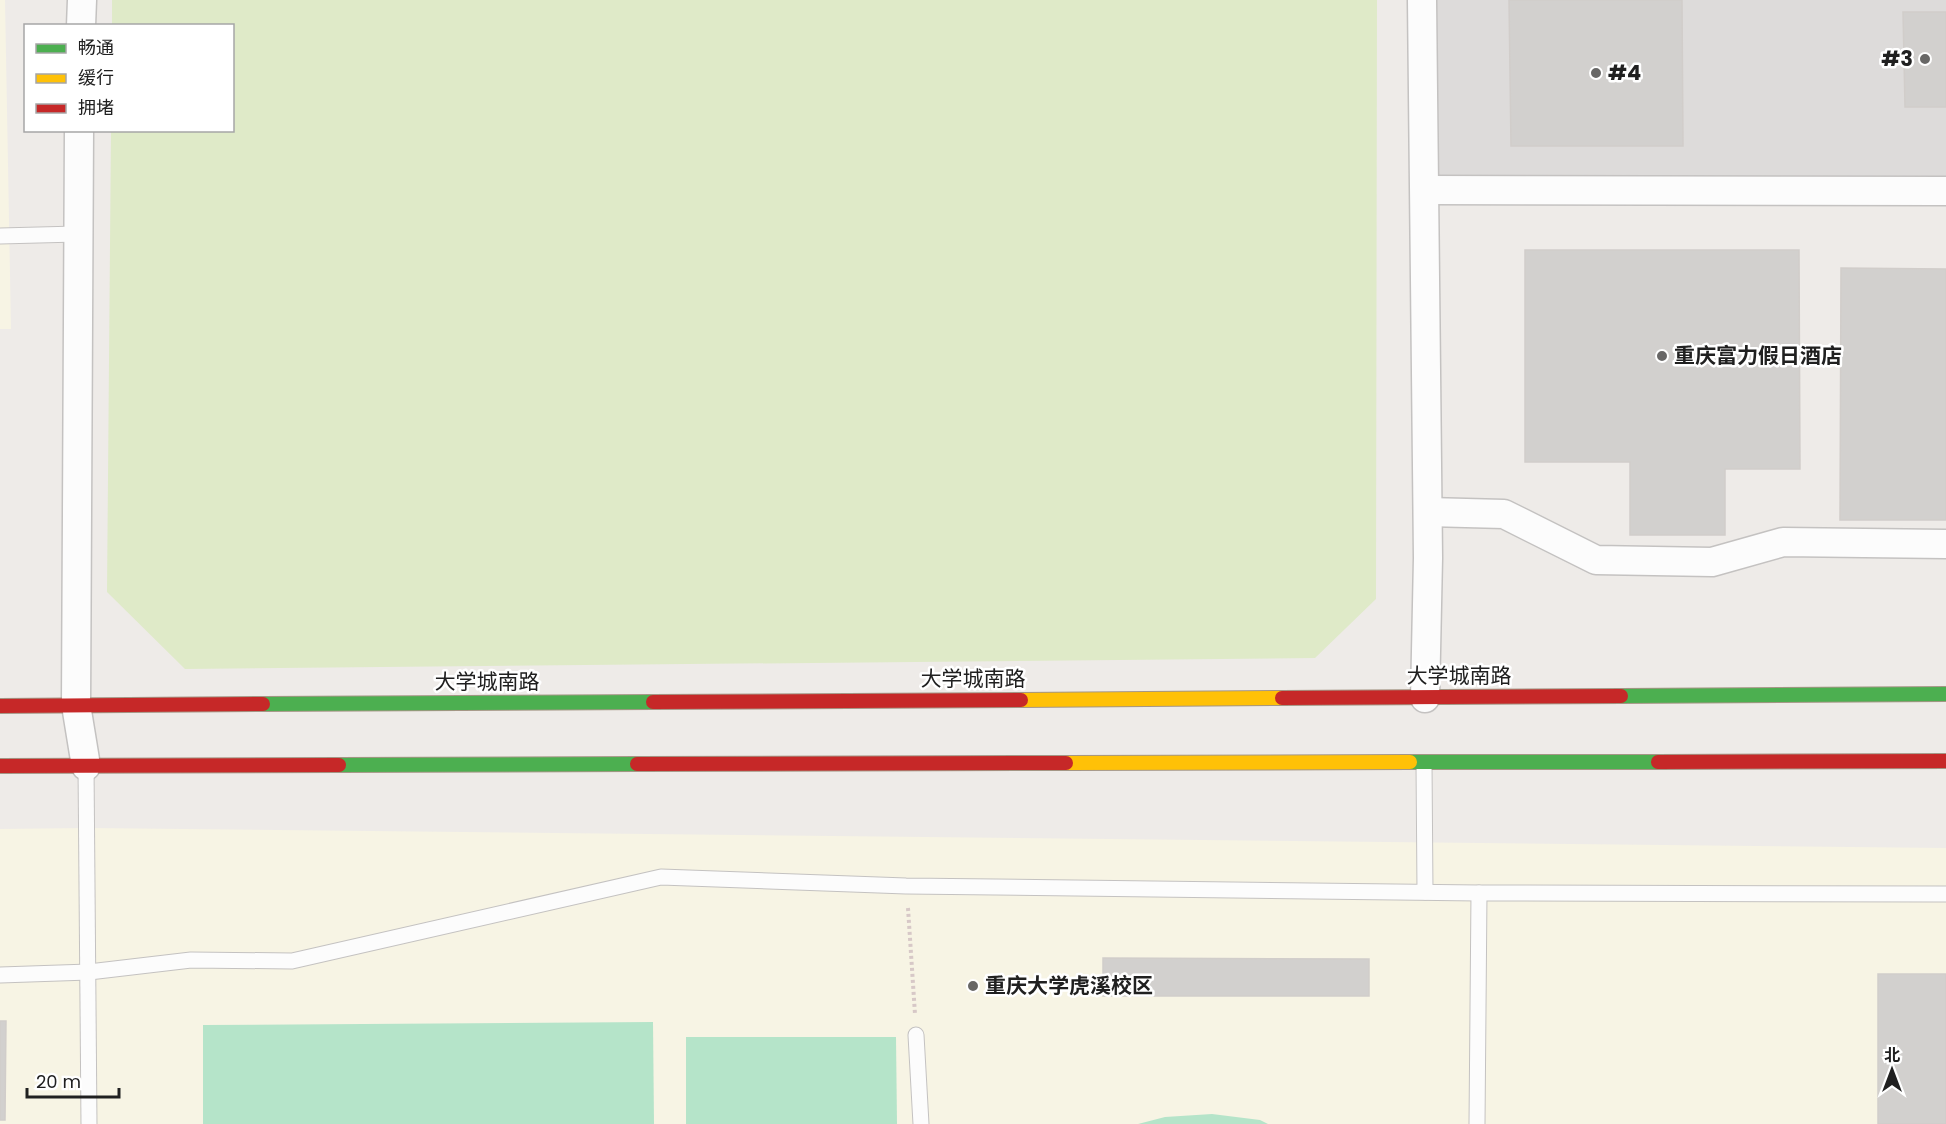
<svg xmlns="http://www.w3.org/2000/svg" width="1946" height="1124" font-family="Poppins,'Noto Sans SC',sans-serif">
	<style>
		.residential { fill: #dddbda }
		.education { fill: #f7f4e4 }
		.grass { fill: #dfeac8 }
		.pitch { fill: #b5e4c9 }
		.building { fill: #d2d0ce; stroke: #d1cdca; stroke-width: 1.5 }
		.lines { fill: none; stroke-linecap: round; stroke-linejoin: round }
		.lane-casing { stroke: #c4c2c1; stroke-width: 17 }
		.street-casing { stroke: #c4c2c1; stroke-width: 31 }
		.fast-casing { stroke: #a49685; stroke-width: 16 }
		.slow-casing { stroke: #a49685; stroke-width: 16 }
		.jam-casing { stroke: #a49685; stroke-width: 16 }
		.path { stroke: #d7c8c7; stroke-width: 4; stroke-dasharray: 3 3; stroke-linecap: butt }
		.lane { stroke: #fcfcfc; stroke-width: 15 }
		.street { stroke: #fcfcfc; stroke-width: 28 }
		.fast { stroke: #4caf50; stroke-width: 14 }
		.slow { stroke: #ffc107; stroke-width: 14 }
		.jam { stroke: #c62828; stroke-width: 14 }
		.poi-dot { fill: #686766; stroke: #fff; stroke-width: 2 }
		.labels { text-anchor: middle; stroke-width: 5; stroke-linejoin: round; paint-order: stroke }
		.poi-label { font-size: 21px; font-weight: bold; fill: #202020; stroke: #fff; text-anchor: start }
		.street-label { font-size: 21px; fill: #202020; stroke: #fff }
	</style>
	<rect width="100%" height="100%" fill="#eeebe8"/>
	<!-- residential -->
	<polygon class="residential" points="1422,0 1946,0 1946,191 1425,190"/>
	<!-- education -->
	<g class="education">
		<polygon points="0,0 5,0 11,329 0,329"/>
		<polygon points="87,828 1946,848 1946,1124 0,1124 0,829"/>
	</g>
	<!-- grass -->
	<polygon class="grass" points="112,0 1377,0 1376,599 1315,658 185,669 107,592 111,131 232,130 232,26 112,25"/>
	<!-- pitch -->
	<g class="pitch">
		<polygon points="653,1022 654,1124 203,1124 203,1025"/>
		<polygon points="686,1037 896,1037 897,1124 686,1124"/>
		<polygon points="1212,1114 1260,1120 1268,1124 1138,1124 1165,1117"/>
	</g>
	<!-- building -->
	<g class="building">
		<polygon points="1509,0 1682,0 1683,146 1511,146"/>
		<polygon points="1903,12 1946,12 1946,107 1905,107"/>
		<polygon points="1525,250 1799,250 1800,469 1725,469 1725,535 1630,535 1630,462 1525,462"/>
		<polygon points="1841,268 1946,269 1946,520 1840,520"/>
		<polygon points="1103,958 1369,959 1369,996 1103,996"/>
		<rect x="1878" y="974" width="68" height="150"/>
		<polygon points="0,1021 6,1021 5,1120 0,1120"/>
	</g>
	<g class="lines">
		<!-- lane casing -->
		<g class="lane-casing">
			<g id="lane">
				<polyline points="0,236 77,234"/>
				<polyline points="1424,763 1425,892"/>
				<polyline points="86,766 89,1124"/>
				<polyline points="0,975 89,972 191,960 292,961 661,877 906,886 1479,893 1946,894"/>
				<polyline points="916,1035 921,1124"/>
				<polyline points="1477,1124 1479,893"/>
			</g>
		</g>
		<!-- street casing -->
		<g class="street-casing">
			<g id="street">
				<polyline points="1422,0 1428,558 1425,698"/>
				<polyline points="81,26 82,0"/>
				<polyline points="79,130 76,705 86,766"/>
				<polyline points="1425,190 1946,191"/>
				<polyline points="1428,512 1504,514 1596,560 1712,562 1783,542 1946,544"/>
			</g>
		</g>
		<!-- fast casing -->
		<g class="fast-casing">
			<g id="fast">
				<polyline points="1621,696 1946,694"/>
				<polyline points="263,704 653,702"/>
				<polyline points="1410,762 1658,762"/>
				<polyline points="339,765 637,764"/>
			</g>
		</g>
		<!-- slow casing -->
		<g class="slow-casing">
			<g id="slow">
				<polyline points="1021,700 1282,698"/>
				<polyline points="1066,763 1410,762"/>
			</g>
		</g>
		<!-- jam casing -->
		<g class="jam-casing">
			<g id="jam">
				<polyline points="1282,698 1621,696"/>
				<polyline points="653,702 1021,700"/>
				<polyline points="0,706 263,704"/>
				<polyline points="1658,762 1946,761"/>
				<polyline points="637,764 1066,763"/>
				<polyline points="0,766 339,765"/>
			</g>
		</g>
		<!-- path -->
		<polyline class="path" points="908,908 915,1014"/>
		<!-- lane -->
		<use href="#lane" class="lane"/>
		<!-- street -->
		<use href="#street" class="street"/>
		<!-- fast -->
		<use href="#fast" class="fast"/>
		<!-- slow -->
		<use href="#slow" class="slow"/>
		<!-- jam -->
		<use href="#jam" class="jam"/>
	</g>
	<!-- markers -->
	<g class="poi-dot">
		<circle cx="1925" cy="59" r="6"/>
		<circle cx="1596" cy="73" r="6"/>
		<circle cx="1662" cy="356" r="6"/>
		<circle cx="973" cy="986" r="6"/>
	</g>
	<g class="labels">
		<!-- poi labels -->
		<g class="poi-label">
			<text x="1913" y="66" text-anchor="end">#3</text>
			<text x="1608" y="80">#4</text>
			<text x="1674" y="363">重庆富力假日酒店</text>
			<text x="985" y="993">重庆大学虎溪校区</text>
		</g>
		<!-- street labels -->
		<g class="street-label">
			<text x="1459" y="683">大学城南路</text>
			<text x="973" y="686">大学城南路</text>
			<text x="487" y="689">大学城南路</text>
		</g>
	</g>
	<!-- legend -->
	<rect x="24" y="24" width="210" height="108" fill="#ffffff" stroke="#a6a6a6" stroke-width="1.5"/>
	<rect x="36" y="44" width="30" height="9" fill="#4caf50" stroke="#a6a6a6" stroke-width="1.5"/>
	<text x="78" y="54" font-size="18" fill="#202020">畅通</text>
	<rect x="36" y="74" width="30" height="9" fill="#ffc107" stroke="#a6a6a6" stroke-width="1.5"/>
	<text x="78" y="84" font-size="18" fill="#202020">缓行</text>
	<rect x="36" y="104" width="30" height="9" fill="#c62828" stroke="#a6a6a6" stroke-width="1.5"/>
	<text x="78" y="114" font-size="18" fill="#202020">拥堵</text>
	<!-- north arrow -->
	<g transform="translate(1892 1070)" stroke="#ffffff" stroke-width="4.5" paint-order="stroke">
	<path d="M0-4.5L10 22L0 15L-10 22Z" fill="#202020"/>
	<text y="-9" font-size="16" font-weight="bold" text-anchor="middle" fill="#202020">北</text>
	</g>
	<!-- scale -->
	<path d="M27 1088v9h92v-9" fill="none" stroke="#202020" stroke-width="3"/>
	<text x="36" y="1088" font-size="18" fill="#202020" stroke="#ffffff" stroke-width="4.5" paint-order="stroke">20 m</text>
</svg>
